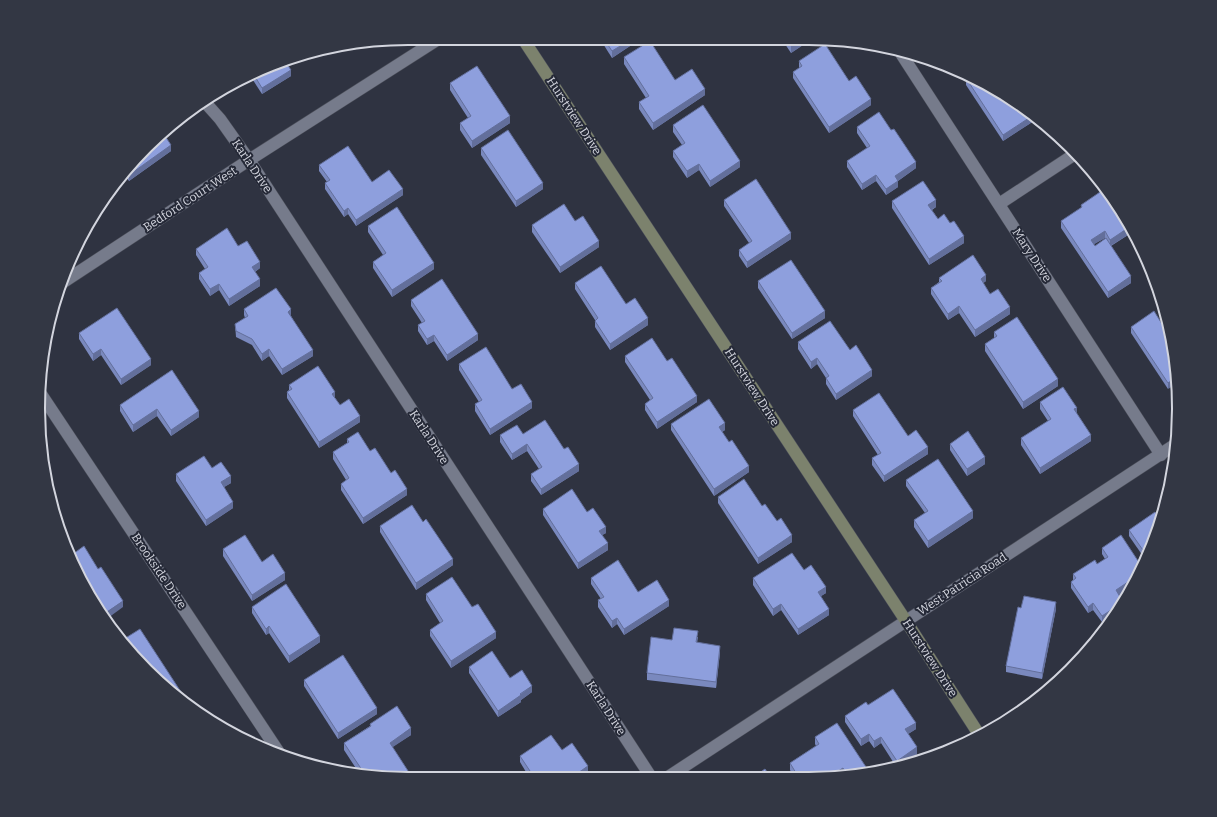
<svg xmlns="http://www.w3.org/2000/svg" width="1217" height="817" font-family="Bitter,serif">
	<style>
		.lines { fill: none; stroke-linecap: round; stroke-linejoin: round }
		.street-casing { stroke: #4c4f5a; stroke-width: 13 }
		.secondary-casing { stroke: #4c4f5a; stroke-width: 13 }
		.street { stroke: #767b8b; stroke-width: 12 }
		.secondary { stroke: #7c826d; stroke-width: 12 }
		.wall { fill: #7a89be; fill-rule: evenodd }
		.shaded-wall { fill: #636f9b }
		.building { fill: #8e9fdd; stroke: #636f9b }
		.labels { text-anchor: middle; stroke-width: 4; stroke-linejoin: round; paint-order: stroke }
		.street-label { font-size: 12px; fill: #d3d5de; stroke: #252937 }
		.rim { fill: none; stroke: #d3d5de; stroke-width: 2 }
	</style>
	<rect width="100%" height="100%" fill="#2f3341"/>
	<g class="lines">
		<!-- street casing -->
		<g class="street-casing">
			<g id="street">
				<polyline points="902,55 1161,455"/>
				<polyline points="203,100 220,119 249,160 651,777"/>
				<polyline points="999,204 1075,154"/>
				<polyline points="62,283 249,160 440,38"/>
				<polyline points="39,391 278,751"/>
				<polyline points="668,777 1176,444"/>
			</g>
		</g>
		<!-- secondary casing -->
		<g class="secondary-casing">
			<polyline id="secondary" points="523,39 906,621 980,736"/>
		</g>
		<!-- street -->
		<use href="#street" class="street"/>
		<!-- secondary -->
		<use href="#secondary" class="secondary"/>
	</g>
	<!-- wall -->
	<g class="wall">
		<polygon points="600,39 639,40 612,58"/>
		<polygon points="783,41 809,41 791,53"/>
		<polygon points="624,57 675,80 705,95 653,130 639,109 639,102 646,98 624,64"/>
		<polygon points="284,60 291,76 262,94 251,77"/>
		<polygon points="799,61 849,81 871,105 829,133 793,78 793,72 799,68"/>
		<polygon points="966,78 1037,119 1003,141 966,85"/>
		<polygon points="450,83 510,123 472,148 460,130 460,123 468,118 450,90"/>
		<polygon points="673,125 740,167 710,187 699,170 687,178 673,157 673,151 682,145 673,132"/>
		<polygon points="857,127 916,168 898,181 898,187 886,195 876,181 862,190 847,167 847,161 867,148 857,133"/>
		<polygon points="165,136 171,151 129,181 124,174"/>
		<polygon points="481,148 543,189 516,207 481,155"/>
		<polygon points="319,165 372,182 403,195 356,226 348,214 344,217 325,189 325,183 327,182 319,171"/>
		<polygon points="724,200 791,239 747,268 739,256 739,250 749,243 724,206"/>
		<polygon points="892,201 936,207 932,210 938,219 964,243 929,265 892,208"/>
		<path d="M1081,205L1128,235L1111,246L1131,283L1108,298L1061,228V221L1081,209ZM1105,238L1106,239L1095,246L1094,244Z"/>
		<polygon points="575,221 599,247 560,273 532,232 532,225"/>
		<polygon points="368,226 434,269 392,297 373,268 373,262 383,255 368,232"/>
		<polygon points="238,246 260,268 255,272 260,286 229,306 219,290 210,296 199,279 199,273 205,269 196,255 196,249"/>
		<polygon points="939,278 986,281 983,283 990,294 1010,314 975,337 959,313 948,320 931,294 931,288 939,282"/>
		<polygon points="758,281 825,318 792,339 758,288"/>
		<polygon points="575,283 626,304 648,325 610,350 595,327 595,320 575,289"/>
		<polygon points="411,300 478,340 447,361 434,341 427,345 418,331 418,325 422,323 411,306"/>
		<polygon points="244,309 291,316 313,356 282,375 269,356 262,361 252,345 236,337 235,324 245,318 244,315"/>
		<polygon points="1131,327 1170,337 1168,389 1131,333"/>
		<polygon points="994,332 1058,386 1023,409 985,351 985,344 994,338"/>
		<polygon points="79,333 151,365 121,385 101,355 93,361 79,339"/>
		<polygon points="798,342 850,350 872,376 836,400 826,384 826,378 817,364 811,369 798,349"/>
		<polygon points="625,356 667,361 697,402 657,429 645,410 645,404 650,400 625,362"/>
		<polygon points="459,364 512,389 532,408 490,435 475,411 475,404 479,402 459,370"/>
		<polygon points="172,370 199,417 171,436 157,416 133,432 120,411 120,405"/>
		<polygon points="289,385 335,398 340,405 360,422 319,448 287,398 287,392 289,390"/>
		<polygon points="1040,402 1077,414 1091,441 1040,474 1021,445 1021,438 1048,421 1040,409"/>
		<polygon points="853,410 908,436 928,454 884,482 872,465 872,458 878,455 853,416"/>
		<polygon points="671,424 725,430 722,432 749,472 714,496 671,430"/>
		<polygon points="523,434 564,449 579,471 541,495 531,481 531,474 539,469 527,451 512,460 500,442 500,435"/>
		<polygon points="347,439 370,451 391,473 407,495 363,524 341,490 341,484 346,480 333,459 333,452 347,443"/>
		<polygon points="950,444 985,464 967,476 950,450"/>
		<polygon points="212,468 231,483 224,487 233,508 206,526 176,481 176,474"/>
		<polygon points="906,480 973,518 928,548 914,527 914,520 925,513 906,486"/>
		<polygon points="718,497 762,506 777,521 792,542 758,564 718,503"/>
		<polygon points="543,509 587,512 606,533 602,535 608,550 578,569 543,515"/>
		<polygon points="380,526 453,565 416,590 380,532"/>
		<polygon points="1159,528 1145,559 1129,536 1129,530"/>
		<polygon points="1102,548 1142,567 1133,585 1119,595 1123,602 1115,614 1102,622 1093,610 1088,613 1071,588 1071,582 1073,580 1073,574 1097,564 1105,559 1102,554"/>
		<polygon points="223,549 262,562 285,580 252,601 223,556"/>
		<polygon points="804,570 826,593 821,596 829,615 798,635 781,610 773,616 753,585 753,578"/>
		<polygon points="591,578 638,592 669,606 624,635 617,624 612,628 598,607 598,600 601,599 591,584"/>
		<polygon points="426,594 472,607 496,638 451,668 430,636 430,630 440,623 426,600"/>
		<polygon points="252,607 320,642 289,663 269,633 266,635 252,613"/>
		<polygon points="1021,608 1056,609 1042,679 1006,672 1006,666"/>
		<polygon points="698,637 697,643 720,652 716,688 647,680 647,673 672,640"/>
		<polygon points="469,667 510,678 532,692 521,700 521,702 498,717 469,673"/>
		<polygon points="304,680 377,714 338,739 304,686"/>
		<polygon points="868,705 916,729 908,734 917,754 897,768 881,743 874,748 869,741 861,746 845,722 845,716"/>
		<polygon points="370,724 411,735 392,747 410,776 361,776 344,750 344,743 370,726"/>
		<polygon points="815,737 866,773 844,776 843,774 832,778 795,778 790,770 790,763 816,746 815,744"/>
		<polygon points="562,750 588,772 581,777 529,777 520,762 520,756"/>
	</g>
	<!-- shaded-wall -->
	<g class="shaded-wall">
		<polygon points="630,40 639,40 612,58 612,51"/>
		<polygon points="799,41 809,41 791,53 791,46"/>
		<polygon points="291,70 291,76 262,94 262,88"/>
		<polygon points="705,89 705,95 653,130 653,123"/>
		<polygon points="871,99 871,105 829,133 829,127"/>
		<polygon points="510,116 510,123 472,148 472,141"/>
		<polygon points="1032,116 1037,119 1003,141 1003,135"/>
		<polygon points="171,145 171,151 129,181 129,175"/>
		<polygon points="740,161 740,167 710,187 710,181"/>
		<polygon points="916,162 916,168 895,183 895,176"/>
		<polygon points="699,164 699,170 687,178 687,171"/>
		<polygon points="876,175 876,181 862,190 862,184"/>
		<polygon points="898,181 898,187 886,195 886,189"/>
		<polygon points="543,183 543,189 516,207 516,201"/>
		<polygon points="403,189 403,195 356,226 356,220"/>
		<polygon points="936,200 936,207 928,211 928,205"/>
		<polygon points="348,208 348,214 344,217 344,211"/>
		<polygon points="1128,228 1128,235 1110,246 1110,240"/>
		<polygon points="1105,231 1105,238 1091,246 1091,240"/>
		<polygon points="791,233 791,239 747,268 747,262"/>
		<polygon points="964,236 964,243 929,265 929,259"/>
		<polygon points="599,241 599,247 560,273 560,267"/>
		<polygon points="260,262 260,268 252,274 252,267"/>
		<polygon points="434,263 434,269 392,297 392,290"/>
		<polygon points="986,275 986,281 981,285 981,279"/>
		<polygon points="1131,276 1131,283 1108,298 1108,292"/>
		<polygon points="260,279 260,286 229,306 229,299"/>
		<polygon points="219,284 219,290 210,296 210,289"/>
		<polygon points="959,306 959,313 948,320 948,314"/>
		<polygon points="1010,307 1010,314 975,337 975,330"/>
		<polygon points="291,309 291,316 288,312"/>
		<polygon points="825,311 825,318 792,339 792,333"/>
		<polygon points="648,318 648,325 610,350 610,344"/>
		<polygon points="478,334 478,340 447,361 447,355"/>
		<polygon points="434,335 434,341 427,345 427,339"/>
		<polygon points="101,349 101,355 93,361 93,354"/>
		<polygon points="269,349 269,356 262,361 262,354"/>
		<polygon points="313,350 313,356 282,375 282,369"/>
		<polygon points="817,358 817,364 811,369 811,362"/>
		<polygon points="151,359 151,365 121,385 121,379"/>
		<polygon points="872,370 872,376 836,400 836,394"/>
		<polygon points="1177,377 1178,383 1168,389 1168,383"/>
		<polygon points="1058,379 1058,386 1023,409 1023,402"/>
		<polygon points="335,392 335,399 332,394"/>
		<polygon points="697,396 697,402 657,429 657,422"/>
		<polygon points="532,402 532,408 490,435 490,429"/>
		<polygon points="1077,408 1077,414 1074,409"/>
		<polygon points="157,409 157,416 133,432 133,425"/>
		<polygon points="199,411 199,417 171,436 171,430"/>
		<polygon points="360,416 360,422 319,448 319,442"/>
		<polygon points="725,423 725,430 719,434 719,427"/>
		<polygon points="1091,435 1091,441 1040,474 1040,468"/>
		<polygon points="527,444 527,451 512,460 512,454"/>
		<polygon points="928,447 928,454 884,482 884,476"/>
		<polygon points="985,457 985,464 967,476 967,469"/>
		<polygon points="579,464 579,471 541,495 541,489"/>
		<polygon points="749,466 749,472 714,496 714,489"/>
		<polygon points="231,476 231,483 221,489 221,482"/>
		<polygon points="407,489 407,495 363,524 363,518"/>
		<polygon points="233,502 233,508 206,526 206,520"/>
		<polygon points="973,511 973,518 928,548 928,541"/>
		<polygon points="606,527 606,533 599,537 599,531"/>
		<polygon points="792,535 792,542 758,564 758,558"/>
		<polygon points="608,543 608,550 578,569 578,563"/>
		<polygon points="453,559 453,565 416,590 416,583"/>
		<polygon points="285,573 285,580 252,601 252,595"/>
		<polygon points="1137,576 1133,585 1116,597 1116,590"/>
		<polygon points="826,587 826,593 818,598 818,592"/>
		<polygon points="669,600 669,606 624,635 624,629"/>
		<polygon points="123,601 123,607 108,618 104,614"/>
		<polygon points="1056,602 1056,609 1042,679 1042,673"/>
		<polygon points="1123,602 1115,614 1102,622 1102,616"/>
		<polygon points="1093,603 1093,610 1088,613 1088,607"/>
		<polygon points="781,604 781,610 773,616 773,609"/>
		<polygon points="829,609 829,615 798,635 798,629"/>
		<polygon points="617,618 617,624 612,628 612,621"/>
		<polygon points="269,626 269,633 266,635 266,629"/>
		<polygon points="496,632 496,638 451,668 451,661"/>
		<polygon points="320,636 320,642 289,663 289,656"/>
		<polygon points="720,646 720,652 716,688 716,682"/>
		<polygon points="532,686 532,692 521,700 521,702 498,717 498,711"/>
		<polygon points="181,692 181,698 176,695"/>
		<polygon points="377,708 377,714 338,739 338,733"/>
		<polygon points="916,723 916,729 905,736 905,729"/>
		<polygon points="411,728 411,735 390,749 390,743"/>
		<polygon points="869,734 869,741 861,746 861,739"/>
		<polygon points="881,737 881,743 874,748 874,741"/>
		<polygon points="917,747 917,754 897,768 897,761"/>
		<polygon points="588,766 588,772 581,777 572,777"/>
		<polygon points="866,767 866,773 855,775"/>
		<polygon points="843,768 843,774 839,777 827,778"/>
	</g>
	<!-- building -->
	<g class="building">
		<polygon points="604,39 630,40 612,51"/>
		<polygon points="650,41 675,80 692,69 705,89 653,123 639,102 649,96 624,57"/>
		<polygon points="787,41 799,41 791,46"/>
		<polygon points="825,44 849,81 856,76 871,99 829,127 793,72 802,66 799,61"/>
		<polygon points="284,60 291,70 262,88 254,75"/>
		<polygon points="477,66 510,116 472,141 460,123 471,116 450,83"/>
		<polygon points="970,76 972,76 1032,116 1003,135 966,78"/>
		<polygon points="703,105 740,161 710,181 699,164 687,171 673,151 685,143 673,125"/>
		<polygon points="879,112 891,130 894,129 916,162 895,176 898,181 886,189 876,175 862,184 847,161 870,146 857,127"/>
		<polygon points="508,130 543,183 516,201 481,148"/>
		<polygon points="165,136 171,145 129,175 127,171"/>
		<polygon points="348,146 372,182 389,170 403,189 356,220 348,208 344,211 325,183 330,180 319,165"/>
		<polygon points="756,179 791,233 747,262 739,250 752,241 724,200"/>
		<polygon points="923,181 936,200 928,205 938,219 944,214 950,223 954,221 964,236 929,259 892,201"/>
		<polygon points="1103,190 1128,228 1110,240 1105,231 1091,240 1095,246 1106,238 1131,276 1108,292 1061,221 1082,207 1081,205"/>
		<polygon points="564,204 575,221 583,216 599,241 560,267 532,225"/>
		<polygon points="397,207 434,263 392,290 373,262 386,253 368,226"/>
		<polygon points="227,228 238,246 247,241 260,262 252,267 260,279 229,299 219,284 210,289 199,273 208,267 196,249"/>
		<polygon points="973,255 986,275 981,279 990,294 998,289 1010,307 975,330 959,306 948,314 931,288 942,281 939,278"/>
		<polygon points="791,260 825,311 792,333 758,281"/>
		<polygon points="601,266 626,304 635,298 648,318 610,344 595,321 598,318 575,283"/>
		<polygon points="442,279 478,334 447,355 434,335 427,339 418,325 425,321 411,300"/>
		<polygon points="276,288 291,309 288,312 313,350 282,369 269,349 262,354 252,339 236,331 235,324 248,316 244,309"/>
		<polygon points="117,308 151,359 121,379 101,349 93,354 79,333"/>
		<polygon points="1154,311 1170,337 1177,377 1168,383 1131,327"/>
		<polygon points="1017,317 1058,379 1023,402 985,344 997,336 994,332"/>
		<polygon points="830,321 850,350 856,345 872,370 836,394 826,378 829,376 817,358 811,362 798,342"/>
		<polygon points="652,338 667,361 672,358 697,396 657,422 645,404 653,398 625,356"/>
		<polygon points="486,347 512,389 521,384 532,402 490,429 475,404 482,400 459,364"/>
		<polygon points="318,366 335,392 332,394 340,405 349,399 360,416 319,442 287,392 292,389 289,385"/>
		<polygon points="172,370 199,411 171,430 157,409 133,425 120,405"/>
		<polygon points="1063,387 1077,408 1074,409 1091,435 1040,468 1021,438 1051,419 1040,402"/>
		<polygon points="879,393 908,436 916,430 928,447 884,476 872,458 881,453 853,410"/>
		<polygon points="709,399 725,423 719,427 729,442 732,440 749,466 714,489 671,424"/>
		<polygon points="545,420 564,449 568,447 579,464 541,489 531,474 542,467 527,444 512,454 500,435 517,425 523,434"/>
		<polygon points="968,431 985,457 967,469 950,444"/>
		<polygon points="358,432 370,451 375,448 391,473 395,470 407,489 363,518 341,484 349,478 333,452 349,442 347,439"/>
		<polygon points="204,456 212,468 221,462 231,476 221,482 233,502 206,520 176,474"/>
		<polygon points="938,459 973,511 928,541 914,520 928,511 906,480"/>
		<polygon points="744,479 762,506 765,504 777,521 781,518 792,535 758,558 718,497"/>
		<polygon points="572,489 587,512 593,508 606,527 599,531 608,543 578,563 543,509"/>
		<polygon points="412,505 423,522 426,519 453,559 416,583 380,526"/>
		<polygon points="1155,512 1161,520 1159,528 1147,556 1129,530"/>
		<polygon points="245,535 262,562 273,554 285,573 252,595 223,549"/>
		<polygon points="1121,535 1142,567 1137,576 1116,590 1123,602 1102,616 1093,603 1088,607 1071,582 1076,578 1073,574 1095,560 1097,564 1108,557 1102,548"/>
		<polygon points="84,546 98,569 101,567 123,601 104,614 88,594 73,554"/>
		<polygon points="792,553 804,570 811,565 826,587 818,592 829,609 798,629 781,604 773,609 753,578"/>
		<polygon points="618,560 638,592 657,580 669,600 624,629 617,618 612,621 598,600 604,597 591,578"/>
		<polygon points="452,577 472,607 478,604 496,632 451,661 430,630 443,621 426,594"/>
		<polygon points="286,584 320,636 289,656 269,626 266,629 252,607"/>
		<polygon points="1024,596 1056,602 1042,673 1006,666 1018,607 1021,608"/>
		<polygon points="674,628 698,631 696,642 720,646 716,682 647,673 651,637 672,640"/>
		<polygon points="140,629 181,692 176,695 164,687 124,639"/>
		<polygon points="492,651 510,678 522,670 532,686 520,694 521,695 498,711 469,667"/>
		<polygon points="343,655 377,708 338,733 304,680"/>
		<polygon points="893,689 916,723 905,729 917,747 897,761 881,737 874,741 869,734 861,739 845,716 866,702 868,705"/>
		<polygon points="397,706 411,728 390,743 410,774 406,776 366,776 344,743 371,726 370,724"/>
		<polygon points="837,723 866,767 855,775 848,776 843,768 827,778 799,778 790,763 819,744 815,737"/>
		<polygon points="551,735 562,750 572,743 588,766 572,777 534,777 520,756"/>
		<polygon points="765,769 771,778 752,778"/>
	</g>
	<g class="labels">
		<!-- street labels -->
		<g class="street-label">
			<text transform="translate(574 116) rotate(57)" y="4">Hurstview Drive</text>
			<text transform="translate(252 166) rotate(56)" y="4">Karla Drive</text>
			<text transform="translate(190 199) rotate(-33)" y="4">Bedford Court West</text>
			<text transform="translate(1032 255) rotate(57)" y="4">Mary Drive</text>
			<text transform="translate(752 387) rotate(57)" y="4">Hurstview Drive</text>
			<text transform="translate(429 437) rotate(57)" y="4">Karla Drive</text>
			<text transform="translate(159 571) rotate(56)" y="4">Brookside Drive</text>
			<text transform="translate(962 584) rotate(-33)" y="4">West Patricia Road</text>
			<text transform="translate(930 658) rotate(57)" y="4">Hurstview Drive</text>
			<text transform="translate(606 708) rotate(57)" y="4">Karla Drive</text>
		</g>
	</g>
	<!-- crop -->
	<path d="M0 0H1217V817H0ZM408 45H809A363 363 0 0 1 1172 408V409A363 363 0 0 1 809 772H408A363 363 0 0 1 45 409V408A363 363 0 0 1 408 45Z" fill="#333744" fill-rule="evenodd"/>
	<path class="rim" d="M408 45H809A363 363 0 0 1 1172 408V409A363 363 0 0 1 809 772H408A363 363 0 0 1 45 409V408A363 363 0 0 1 408 45Z"/>
</svg>
